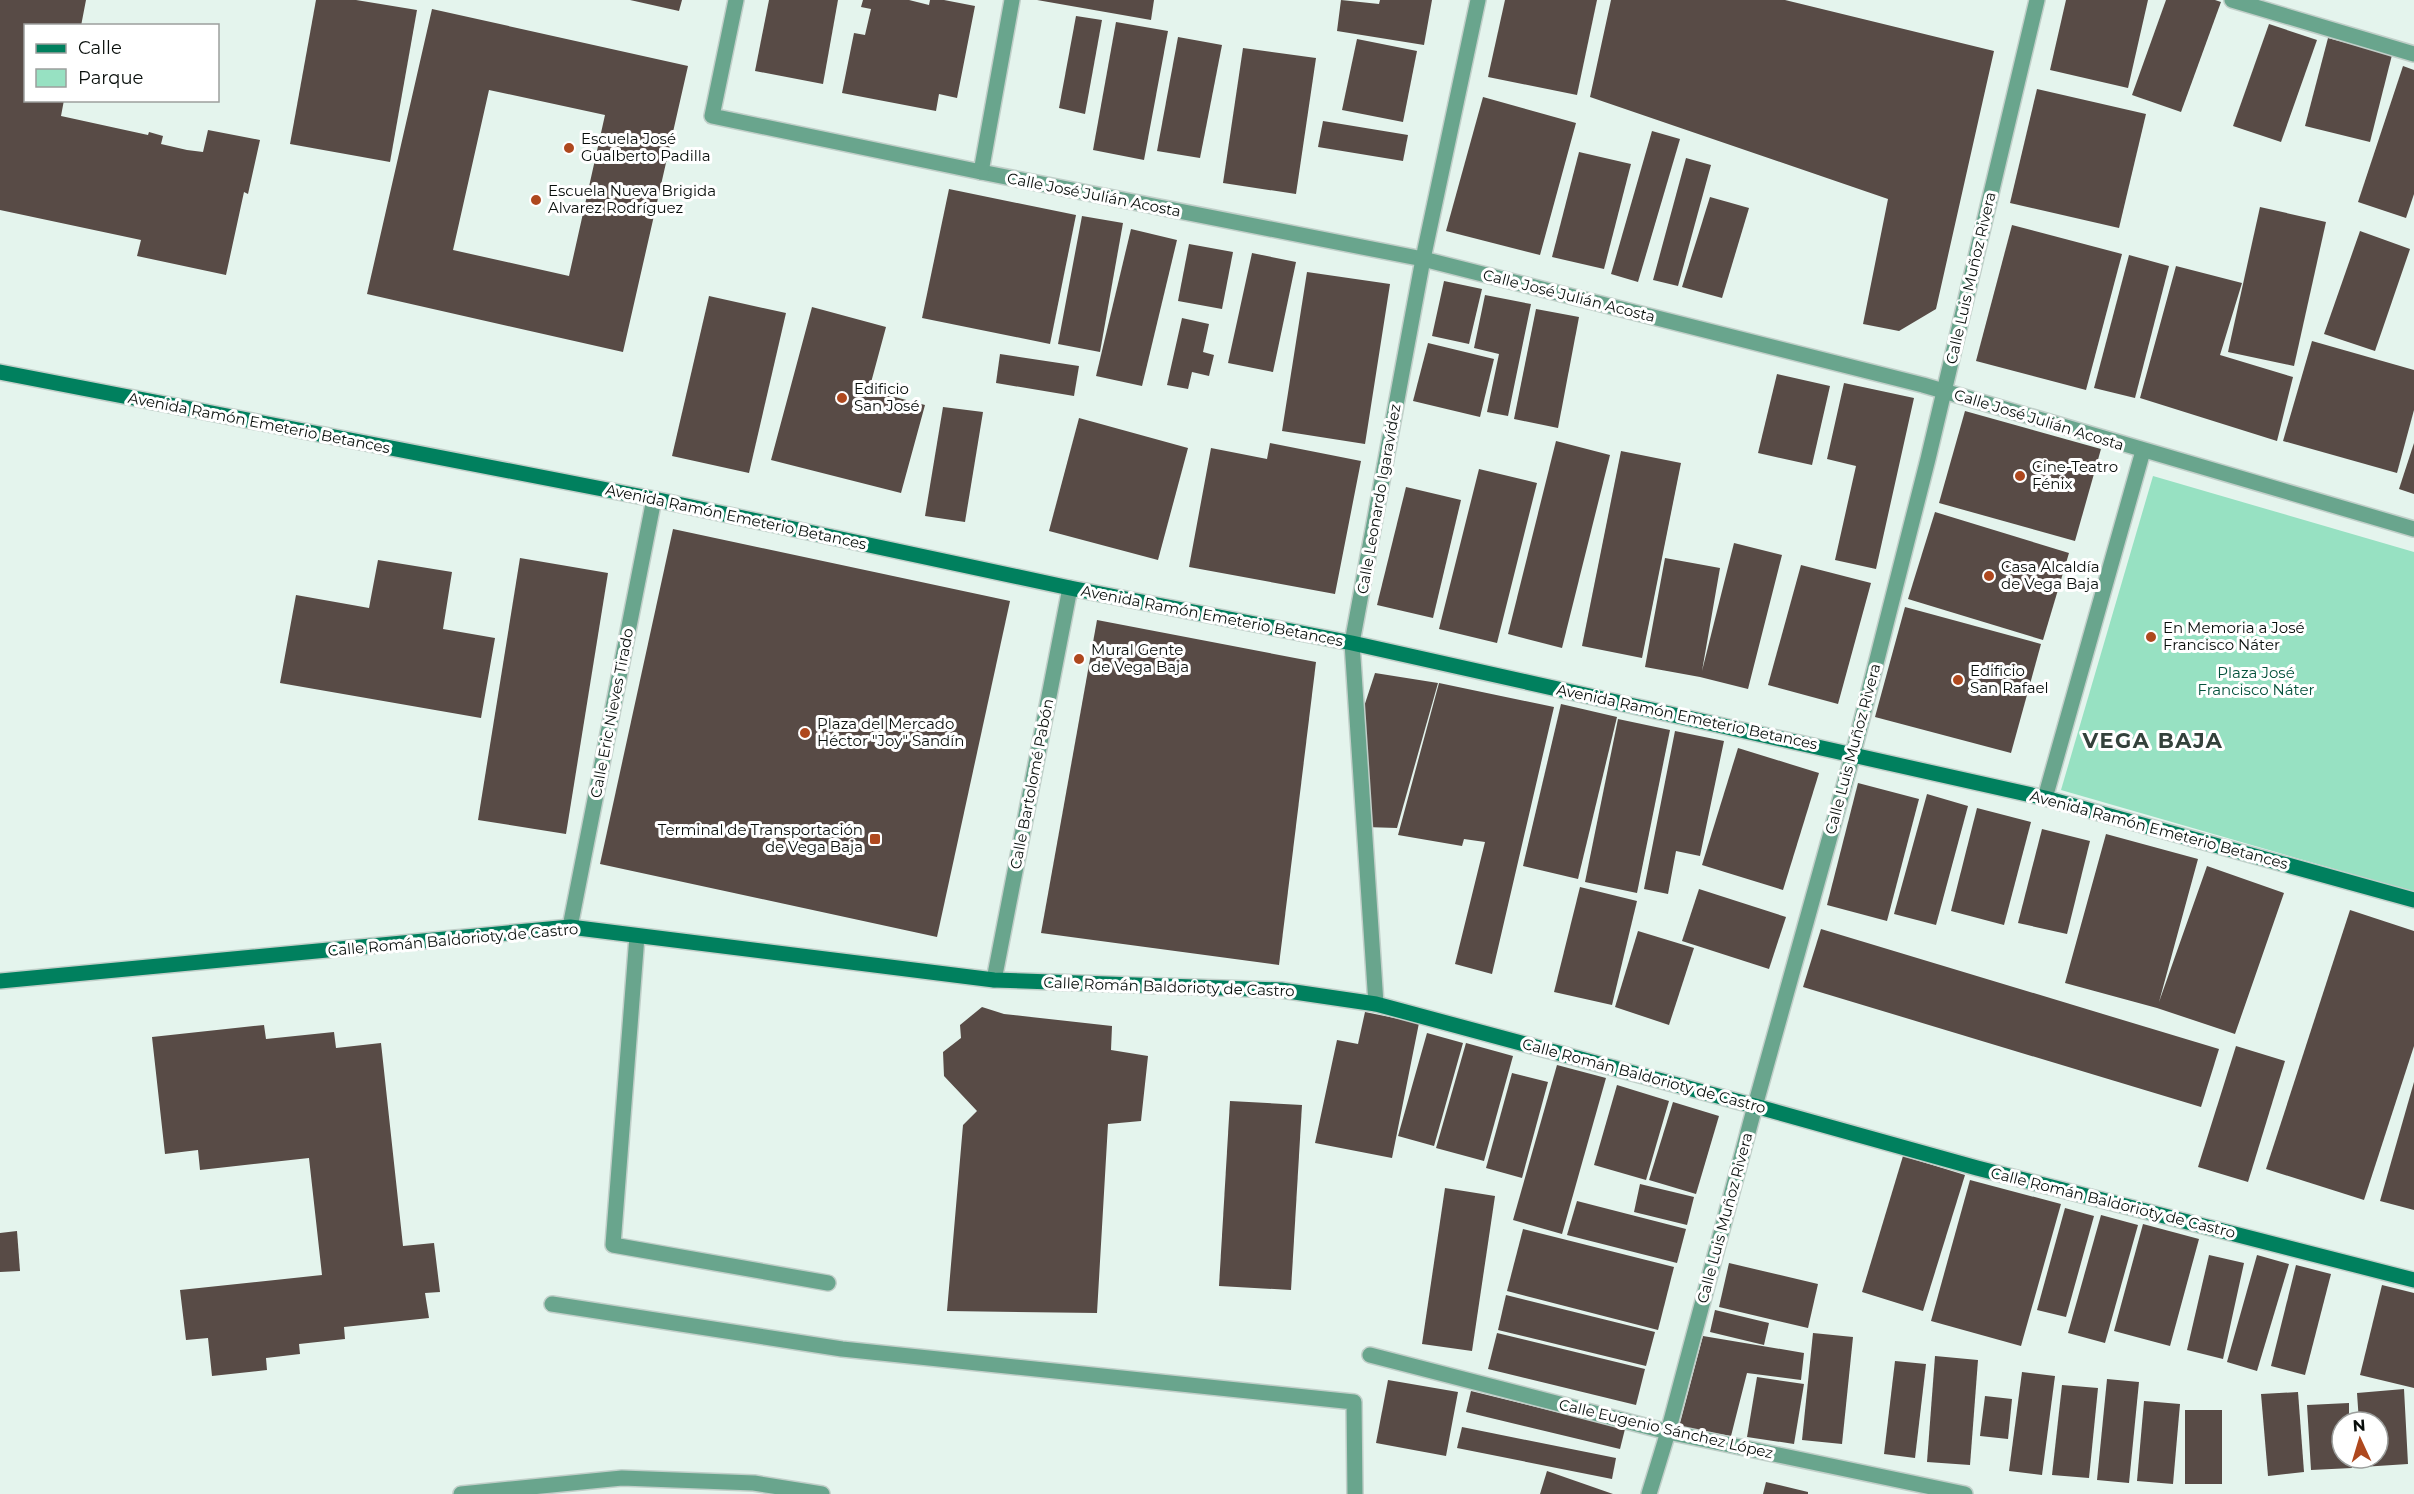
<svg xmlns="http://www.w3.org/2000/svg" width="2414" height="1494" font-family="Montserrat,sans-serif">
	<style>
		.green { fill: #97e1c2 }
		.building { fill: #584b46; fill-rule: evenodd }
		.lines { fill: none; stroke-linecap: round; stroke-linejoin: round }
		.lane-casing { stroke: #c1cfc9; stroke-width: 18 }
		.street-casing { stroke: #c1cfc9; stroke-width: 18 }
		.secondary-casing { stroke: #c1cfc9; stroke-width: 18 }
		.lane { stroke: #69a58d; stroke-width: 15 }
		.street { stroke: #69a58d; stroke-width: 15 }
		.secondary { stroke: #00805e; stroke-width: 15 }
		.poi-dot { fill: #ae481e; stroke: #fff; stroke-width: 2 }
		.labels { text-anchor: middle; stroke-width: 6; stroke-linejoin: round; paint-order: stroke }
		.poi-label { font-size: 15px; fill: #080e0b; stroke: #fff; text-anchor: start }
		.street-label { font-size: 15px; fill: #080e0b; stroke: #fff }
		.park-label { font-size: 15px; fill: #04523c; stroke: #fff }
		.district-label { font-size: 21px; font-weight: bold; letter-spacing: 1.5px; fill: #33413b; stroke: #fff }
	</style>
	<rect width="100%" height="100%" fill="#e4f4ed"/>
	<!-- green -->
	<polygon class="green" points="2153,476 2414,552 2414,892 2061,790"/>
	<!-- building -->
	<g class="building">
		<polygon points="0,0 86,0 81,26 26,26 26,100 64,100 61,116 148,135 149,132 163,136 161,144 187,150 203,152 208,130 260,140 248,194 244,192 226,275 137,256 141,240 0,210"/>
		<polygon points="316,0 356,0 417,10 390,162 290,144"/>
		<polygon points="630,0 682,0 679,11"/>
		<polygon points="769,0 838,0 823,84 755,71"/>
		<polygon points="863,0 909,0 929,5 930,0 944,0 975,6 957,98 939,94 936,111 842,93 854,33 865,35 871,9 861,7"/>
		<polygon points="1037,0 1154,0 1151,20"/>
		<polygon points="1341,0 1379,4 1380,0 1432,0 1424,45 1337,31"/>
		<polygon points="1505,0 1597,0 1577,95 1488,77"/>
		<polygon points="1611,0 1785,0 1994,51 1936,309 1899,331 1863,324 1888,199 1590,97"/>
		<polygon points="2066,0 2148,0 2128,88 2050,70"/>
		<polygon points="2166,0 2215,0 2221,2 2181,112 2132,95"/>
		<path d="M432,9L688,66L623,352L367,294ZM489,90L605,115L569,276L453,250Z"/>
		<polygon points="1076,16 1102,20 1085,114 1059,108"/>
		<polygon points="1116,22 1168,31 1144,160 1093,150"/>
		<polygon points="2269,24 2317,40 2281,142 2233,126"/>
		<polygon points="1178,37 1222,45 1200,158 1157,151"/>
		<polygon points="2328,38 2392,55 2370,142 2305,126"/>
		<polygon points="1357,39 1417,51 1403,122 1342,110"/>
		<polygon points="1243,48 1316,58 1296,194 1223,183"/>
		<polygon points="2403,66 2414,70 2414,194 2406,218 2358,202"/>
		<polygon points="2037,89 2146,114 2119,228 2010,203"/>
		<polygon points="1483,97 1576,123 1540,255 1446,231"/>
		<polygon points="1323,121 1408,135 1403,161 1318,147"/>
		<polygon points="1652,131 1680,139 1638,282 1611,274"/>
		<polygon points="1579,152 1631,164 1604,269 1552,257"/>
		<polygon points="1686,158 1711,165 1678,286 1653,280"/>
		<polygon points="949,189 1076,215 1050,344 922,318"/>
		<polygon points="1710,197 1749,208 1722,298 1682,287"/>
		<polygon points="2260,207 2326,222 2294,366 2228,352"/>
		<polygon points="1082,216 1123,223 1100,352 1058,344"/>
		<polygon points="2012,225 2122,254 2086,390 1976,361"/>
		<polygon points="1131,229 1177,240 1142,386 1096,376"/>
		<polygon points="2360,231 2410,249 2375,351 2324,334"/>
		<polygon points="1189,244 1233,252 1222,309 1178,301"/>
		<polygon points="1252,253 1296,262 1273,372 1228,363"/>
		<polygon points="2129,255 2169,266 2135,398 2094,388"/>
		<polygon points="2176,266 2242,283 2220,355 2293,377 2277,441 2140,398"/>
		<polygon points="1307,272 1390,284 1365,444 1282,431"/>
		<polygon points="1444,281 1482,289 1469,344 1432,336"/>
		<polygon points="1485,295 1531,304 1508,416 1487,412 1499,354 1474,348"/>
		<polygon points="709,296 786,313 749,473 672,456"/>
		<polygon points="812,307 886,327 869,390 925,405 901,493 771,460"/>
		<polygon points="1536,309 1579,317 1558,428 1514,419"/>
		<polygon points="1182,318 1209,324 1203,352 1214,355 1209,376 1192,372 1188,389 1167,385"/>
		<polygon points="2312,341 2414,370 2414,410 2397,473 2283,441"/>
		<polygon points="1428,343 1494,359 1480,417 1413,401"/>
		<polygon points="1000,354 1079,366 1074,396 996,383"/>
		<polygon points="1777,374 1830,386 1812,465 1758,453"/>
		<polygon points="1844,383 1914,398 1876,569 1835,560 1856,466 1827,459"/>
		<polygon points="943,407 983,412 965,522 925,516"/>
		<polygon points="1965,411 2101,449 2075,541 1939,503"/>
		<polygon points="1079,418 1188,448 1158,560 1049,531"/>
		<polygon points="1556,441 1610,455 1562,648 1508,634"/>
		<polygon points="1270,443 1361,461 1335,594 1189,567 1211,448 1267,459"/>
		<polygon points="2414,443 2414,494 2399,489"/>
		<polygon points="1621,451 1681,463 1642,658 1582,646"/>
		<polygon points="1479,469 1537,483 1497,643 1439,629"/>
		<polygon points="1406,487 1461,500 1433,618 1377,605"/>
		<polygon points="1935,512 2069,553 2043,640 1908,599"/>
		<polygon points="673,529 1010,601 937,937 600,864"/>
		<polygon points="1734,543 1782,555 1748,689 1700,677 1645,667 1665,558 1720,568 1702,671"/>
		<polygon points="520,558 608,573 566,834 478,820"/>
		<polygon points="378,560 452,572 443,629 495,638 481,718 280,683 296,595 369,608"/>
		<polygon points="1801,565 1871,583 1838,704 1768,685"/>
		<polygon points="1905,607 2041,644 2011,753 1875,717"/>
		<polygon points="1097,620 1316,662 1279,965 1041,933"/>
		<polygon points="1375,673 1438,683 1397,828 1365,827 1360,719"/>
		<polygon points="1439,683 1554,707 1492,974 1455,964 1485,842 1464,839 1462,846 1398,835"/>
		<polygon points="1561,704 1617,717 1578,879 1523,866"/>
		<polygon points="1618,719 1670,730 1637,893 1585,882"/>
		<polygon points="1675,731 1724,741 1700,856 1676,851 1668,894 1644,889"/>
		<polygon points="1738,748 1819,773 1783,890 1702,865"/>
		<polygon points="1858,783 1919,799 1887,921 1827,905"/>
		<polygon points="1927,794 1968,806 1936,925 1894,914"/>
		<polygon points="1977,808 2031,822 2004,925 1951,911"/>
		<polygon points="2042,829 2090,841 2067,934 2018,923"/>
		<polygon points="2106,834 2198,859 2159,1002 2207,866 2284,893 2235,1034 2157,1008 2065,983"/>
		<polygon points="1580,887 1637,901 1612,1005 1554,992"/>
		<polygon points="1699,889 1786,917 1769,969 1682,941"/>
		<polygon points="2350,910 2414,931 2414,1046 2364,1200 2266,1169"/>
		<polygon points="1821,929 2219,1049 2201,1107 1803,987"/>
		<polygon points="1638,931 1694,948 1669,1025 1615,1007"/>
		<polygon points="982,1007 1004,1014 1112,1026 1111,1050 1148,1056 1141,1121 1108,1124 1097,1313 947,1311 963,1125 977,1111 944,1076 943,1052 961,1038 960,1025"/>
		<polygon points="1365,1012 1419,1023 1392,1158 1315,1143 1337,1040 1358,1044"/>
		<polygon points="264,1025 266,1039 334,1032 336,1048 381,1043 403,1246 434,1243 440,1292 425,1293 429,1318 344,1327 345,1339 299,1344 300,1354 266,1358 267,1370 212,1376 208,1338 186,1340 180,1290 322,1275 309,1158 200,1170 198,1150 165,1154 152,1037"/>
		<polygon points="1427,1033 1463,1043 1434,1146 1398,1136"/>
		<polygon points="1466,1043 1513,1056 1484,1161 1436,1148"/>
		<polygon points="2236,1046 2285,1061 2248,1182 2198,1167"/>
		<polygon points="1557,1065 1606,1078 1562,1234 1513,1220"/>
		<polygon points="1512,1073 1548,1082 1522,1178 1486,1168"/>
		<polygon points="2414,1082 2414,1210 2380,1201"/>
		<polygon points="1617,1085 1669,1101 1646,1180 1594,1165"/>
		<polygon points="1230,1101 1302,1105 1291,1290 1219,1286"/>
		<polygon points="1673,1102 1719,1116 1696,1194 1649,1180"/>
		<polygon points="1903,1156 1965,1175 1923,1311 1862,1292"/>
		<polygon points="1970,1180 2061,1204 2021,1346 1931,1321"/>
		<polygon points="1640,1184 1694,1197 1687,1225 1634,1212"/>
		<polygon points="1445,1188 1495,1196 1472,1351 1422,1344"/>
		<polygon points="1577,1201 1686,1229 1677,1263 1567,1235"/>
		<polygon points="2065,1208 2094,1216 2066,1317 2037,1310"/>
		<polygon points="2101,1215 2138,1225 2105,1343 2068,1333"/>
		<polygon points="2143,1224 2199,1239 2170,1346 2114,1331"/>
		<polygon points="1523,1229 1674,1267 1658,1330 1507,1291"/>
		<polygon points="17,1231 20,1271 0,1272 0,1233"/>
		<polygon points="2209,1255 2244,1263 2223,1359 2187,1350"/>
		<polygon points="2257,1255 2289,1264 2257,1371 2227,1362"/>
		<polygon points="1729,1263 1818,1284 1808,1328 1719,1307"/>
		<polygon points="2296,1265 2331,1274 2305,1375 2271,1366"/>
		<polygon points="2382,1285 2414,1293 2414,1388 2360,1375"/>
		<polygon points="1506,1295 1655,1332 1646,1366 1498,1330"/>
		<polygon points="1715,1310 1769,1323 1764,1345 1710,1332"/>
		<polygon points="1497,1333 1645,1369 1636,1405 1488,1369"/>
		<polygon points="1813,1333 1853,1337 1842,1444 1802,1440"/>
		<polygon points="1703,1336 1804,1353 1801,1380 1747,1373 1731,1436 1679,1427"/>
		<polygon points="1935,1356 1978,1360 1970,1465 1927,1462"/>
		<polygon points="1895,1361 1926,1364 1915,1458 1884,1454"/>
		<polygon points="2022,1372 2055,1376 2042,1475 2009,1471"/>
		<polygon points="1757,1377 1804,1384 1794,1444 1747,1437"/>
		<polygon points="2107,1379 2139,1382 2129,1483 2097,1480"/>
		<polygon points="1388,1380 1458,1392 1446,1456 1376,1443"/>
		<polygon points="2062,1385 2098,1388 2089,1478 2052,1475"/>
		<polygon points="2404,1389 2408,1464 2362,1467 2361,1458 2378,1458 2378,1422 2359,1422 2357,1393"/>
		<polygon points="1471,1391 1625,1429 1620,1449 1466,1412"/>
		<polygon points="2298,1392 2304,1472 2268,1476 2261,1394"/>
		<polygon points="1985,1396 2012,1399 2008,1439 1980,1436"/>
		<polygon points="2144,1401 2180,1404 2173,1484 2137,1481"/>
		<polygon points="2349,1403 2349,1422 2342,1422 2342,1458 2351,1458 2352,1468 2311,1470 2307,1405"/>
		<rect x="2185" y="1410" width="37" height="74"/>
		<polygon points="1462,1427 1616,1458 1612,1479 1457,1448"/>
		<polygon points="1547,1471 1613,1494 1540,1494"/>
		<polygon points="1766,1482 1808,1492 1808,1494 1763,1494"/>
	</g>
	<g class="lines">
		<!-- lane casing -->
		<g class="lane-casing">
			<polyline id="lane" points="552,1304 842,1349 1354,1402 1355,1494"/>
		</g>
		<!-- street casing -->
		<g class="street-casing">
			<g id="street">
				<polyline points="736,0 712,116 981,172 1423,259 1923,385 2414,529"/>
				<polyline points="2232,0 2414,54"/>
				<polyline points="981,172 1012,0"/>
				<polyline points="2045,798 2143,451"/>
				<polyline points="570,927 654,499"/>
				<polyline points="637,936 613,1245 828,1283"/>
				<polyline points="994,980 1070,588"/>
				<polyline points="1376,1004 1352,643 1423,259 1478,0"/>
				<polyline points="1370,1355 1668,1432 1965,1494"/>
				<polyline points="461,1494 622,1478 754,1483 822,1494"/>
				<polyline points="1649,1494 1668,1432 1755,1106 1853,754 1928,459 2037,0"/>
			</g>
		</g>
		<!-- secondary casing -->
		<g class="secondary-casing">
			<g id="secondary">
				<polyline points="0,372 654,499 1070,588 1352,643 2045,798 2414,900"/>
				<polyline points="0,981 570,927 994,980 1281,990 1376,1004 1755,1106 1977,1168 2414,1280"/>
			</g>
		</g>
		<!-- lane -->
		<use href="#lane" class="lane"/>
		<!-- street -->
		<use href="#street" class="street"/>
		<!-- secondary -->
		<use href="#secondary" class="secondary"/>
	</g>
	<!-- markers -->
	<g class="poi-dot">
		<circle cx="569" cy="148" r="6"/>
		<circle cx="536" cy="200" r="6"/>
		<circle cx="842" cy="398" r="6"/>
		<circle cx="2020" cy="476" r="6"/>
		<circle cx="1989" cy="576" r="6"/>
		<circle cx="2151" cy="637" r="6"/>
		<circle cx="1079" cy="659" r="6"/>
		<circle cx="1958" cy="680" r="6"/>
		<circle cx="805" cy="733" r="6"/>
		<rect x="869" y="833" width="12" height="12" rx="3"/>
	</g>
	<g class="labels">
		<!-- poi labels -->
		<g class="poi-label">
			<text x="581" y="144">Escuela José<tspan x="581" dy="17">Gualberto Padilla</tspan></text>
			<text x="548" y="196">Escuela Nueva Brigida<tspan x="548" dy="17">Alvarez Rodríguez</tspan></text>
			<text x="854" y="394">Edificio<tspan x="854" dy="17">San José</tspan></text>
			<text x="2032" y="472">Cine-Teatro<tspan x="2032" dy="17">Fénix</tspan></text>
			<text x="2001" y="572">Casa Alcaldía<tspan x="2001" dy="17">de Vega Baja</tspan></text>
			<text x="2163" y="633">En Memoria a José<tspan x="2163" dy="17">Francisco Náter</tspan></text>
			<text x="1091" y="655">Mural Gente<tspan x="1091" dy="17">de Vega Baja</tspan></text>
			<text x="1970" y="676">Edificio<tspan x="1970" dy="17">San Rafael</tspan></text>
			<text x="817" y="729">Plaza del Mercado<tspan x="817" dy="17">Héctor "Joy" Sandín</tspan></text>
			<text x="863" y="835" text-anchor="end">Terminal de Transportación<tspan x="863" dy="17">de Vega Baja</tspan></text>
		</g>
		<!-- street labels -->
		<g class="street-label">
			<text transform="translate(1094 195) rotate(11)" y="5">Calle José Julián Acosta</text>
			<text transform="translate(1971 278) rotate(-77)" y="5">Calle Luis Muñoz Rivera</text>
			<text transform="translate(1569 296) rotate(14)" y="5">Calle José Julián Acosta</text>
			<text transform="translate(2039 420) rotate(17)" y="5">Calle José Julián Acosta</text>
			<text transform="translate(259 423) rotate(11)" y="5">Avenida Ramón Emeterio Betances</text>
			<text transform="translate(1379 499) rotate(-80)" y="5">Calle Leonardo Igaravídez</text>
			<text transform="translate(736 517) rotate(12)" y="5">Avenida Ramón Emeterio Betances</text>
			<text transform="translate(1212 616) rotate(11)" y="5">Avenida Ramón Emeterio Betances</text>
			<text transform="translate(612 713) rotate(-79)" y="5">Calle Eric Nieves Tirado</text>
			<text transform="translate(1687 717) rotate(12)" y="5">Avenida Ramón Emeterio Betances</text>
			<text transform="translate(1853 749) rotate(-75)" y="5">Calle Luis Muñoz Rivera</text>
			<text transform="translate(1032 784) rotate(-79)" y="5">Calle Bartolomé Pabón</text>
			<text transform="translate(2159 830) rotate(15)" y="5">Avenida Ramón Emeterio Betances</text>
			<text transform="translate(453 940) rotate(-5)" y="5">Calle Román Baldorioty de Castro</text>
			<text transform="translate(1169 987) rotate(2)" y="5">Calle Román Baldorioty de Castro</text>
			<text transform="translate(1644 1076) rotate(15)" y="5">Calle Román Baldorioty de Castro</text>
			<text transform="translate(2113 1203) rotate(14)" y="5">Calle Román Baldorioty de Castro</text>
			<text transform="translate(1725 1218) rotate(-75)" y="5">Calle Luis Muñoz Rivera</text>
			<text transform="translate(1666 1429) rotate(13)" y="5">Calle Eugenio Sánchez López</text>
		</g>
		<!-- park labels -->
		<g class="park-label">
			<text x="2256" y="678">Plaza José<tspan x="2256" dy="17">Francisco Náter</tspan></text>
		</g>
		<!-- district labels -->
		<g class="district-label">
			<text x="2153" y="748">VEGA BAJA</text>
		</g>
	</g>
	<!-- legend -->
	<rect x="24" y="24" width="195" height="78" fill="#ffffff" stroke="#9c9f9d" stroke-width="1.5"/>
	<rect x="36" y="44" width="30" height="9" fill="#00805e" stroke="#9c9f9d" stroke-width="1.5"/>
	<text x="78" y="54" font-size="18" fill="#080e0b">Calle</text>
	<rect x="36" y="69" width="30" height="18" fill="#97e1c2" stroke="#9c9f9d" stroke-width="1.5"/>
	<text x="78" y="84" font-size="18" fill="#080e0b">Parque</text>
	<!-- north arrow -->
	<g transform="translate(2360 1440) rotate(356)"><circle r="28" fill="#ffffff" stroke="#9c9f9d" stroke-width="1.5"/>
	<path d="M0-4.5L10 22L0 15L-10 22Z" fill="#ae481e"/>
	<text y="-9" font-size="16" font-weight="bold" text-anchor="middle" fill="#080e0b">N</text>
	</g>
</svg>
